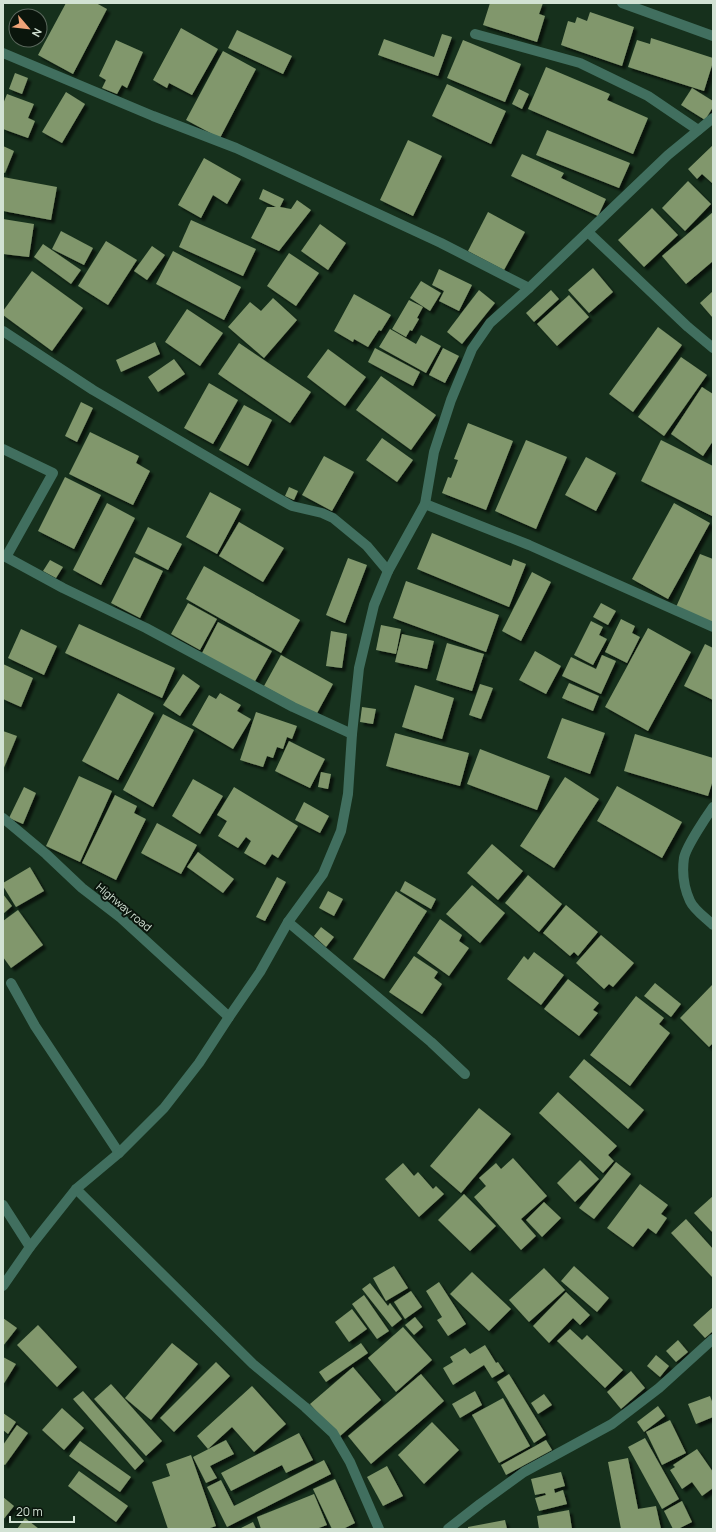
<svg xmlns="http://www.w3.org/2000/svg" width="716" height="1532" font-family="Manrope,sans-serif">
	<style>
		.building { fill: #81976c; filter: url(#shadow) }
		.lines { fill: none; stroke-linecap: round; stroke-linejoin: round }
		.street { stroke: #416f5f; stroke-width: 10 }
		.labels { text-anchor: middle; stroke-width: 4; stroke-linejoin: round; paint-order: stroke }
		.street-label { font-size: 11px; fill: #d2e2d4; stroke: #0a150c }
	</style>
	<defs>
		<filter id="shadow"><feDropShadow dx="3.5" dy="3.5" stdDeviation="1" flood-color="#0009"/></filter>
	</defs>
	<rect width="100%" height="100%" fill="#16301c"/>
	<!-- building -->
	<g class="building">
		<polygon points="66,3 96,3 107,9 73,74 38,55"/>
		<polygon points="490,3 543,3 539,14 545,16 537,42 483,25"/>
		<polygon points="590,12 634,27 622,66 561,45 568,21 575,23 577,17 587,21"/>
		<polygon points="181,28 218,49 192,95 169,83 167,88 153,80"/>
		<polygon points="237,30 292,56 283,74 228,48"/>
		<polygon points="442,34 452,37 438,76 378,55 384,39 434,57"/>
		<polygon points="651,38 713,58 713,62 704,91 628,67 637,40 650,44"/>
		<polygon points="116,40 143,52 127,88 122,85 117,94 102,88 106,80 99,76"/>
		<polygon points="463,40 521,64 505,102 447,78"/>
		<polygon points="223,51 256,69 220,138 186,120"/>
		<polygon points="546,67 610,94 607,100 648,118 633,154 528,109"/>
		<polygon points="15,73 28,78 22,94 9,89"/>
		<polygon points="447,84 506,111 491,144 432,116"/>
		<polygon points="692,88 713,101 713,107 705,120 681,105"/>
		<polygon points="519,89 529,94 522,109 512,104"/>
		<polygon points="66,92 85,104 62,143 42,132"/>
		<polygon points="7,94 34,104 28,118 35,121 28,138 3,129 3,104"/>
		<polygon points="547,130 630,163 619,188 536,155"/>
		<polygon points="408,140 442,156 413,216 380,200"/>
		<polygon points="713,145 713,182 712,183 702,174 697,179 688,169"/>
		<polygon points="3,146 14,151 5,173 3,172"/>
		<polygon points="522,154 564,173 561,178 606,199 598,216 511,176"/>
		<polygon points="204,158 241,179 227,204 213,195 201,218 178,205"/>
		<polygon points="3,177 57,187 51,220 3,211"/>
		<polygon points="688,181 711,204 685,231 662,208"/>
		<polygon points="263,189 284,199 280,207 291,209 297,200 311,210 279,251 251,238 267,207 276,207 259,199"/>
		<polygon points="652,208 678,235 644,267 618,240"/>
		<polygon points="488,212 525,232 504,270 468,251"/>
		<polygon points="713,212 713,261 686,284 662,256"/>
		<polygon points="3,219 34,224 29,257 3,254"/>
		<polygon points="191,220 256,249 243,276 179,247"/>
		<polygon points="320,224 346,243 328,270 301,251"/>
		<polygon points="61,231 93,248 84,265 52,249"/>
		<polygon points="106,241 137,260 108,305 78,286"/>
		<polygon points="43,244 81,270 71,284 34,257"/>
		<polygon points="152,246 165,255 147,280 134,271"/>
		<polygon points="173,251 241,287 224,320 156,284"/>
		<polygon points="289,253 319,273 296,306 267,286"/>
		<polygon points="593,268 613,292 589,313 568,290"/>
		<polygon points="439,269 472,285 459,311 439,301 444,291 432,285"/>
		<polygon points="32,271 83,308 52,351 3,315 3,311"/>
		<polygon points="421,281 441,293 430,311 410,298"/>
		<polygon points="479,290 495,303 462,344 447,332"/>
		<polygon points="551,290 559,299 534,322 526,313"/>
		<polygon points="713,291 713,318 700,303"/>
		<polygon points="354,294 391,315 381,331 379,330 368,347 354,339 353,342 334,331"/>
		<polygon points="569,295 589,317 557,346 537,324"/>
		<polygon points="273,298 297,320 264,358 228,327 250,302 261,311"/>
		<polygon points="409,300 423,307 417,318 419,319 412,331 410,330 406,337 392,329"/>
		<polygon points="187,309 223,333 200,366 165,342"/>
		<polygon points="658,327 682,345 633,412 609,394"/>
		<polygon points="390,329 416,344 421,335 441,346 426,373 379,347"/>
		<polygon points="155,342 160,354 121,372 116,360"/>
		<polygon points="239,343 311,392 290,423 218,374"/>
		<polygon points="375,348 420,372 413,386 368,362"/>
		<polygon points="443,348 459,356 445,383 429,375"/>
		<polygon points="328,349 366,377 345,406 307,377"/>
		<polygon points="681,357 707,375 664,436 638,417"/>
		<polygon points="174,359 185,374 158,392 148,377"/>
		<polygon points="381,376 436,415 411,450 356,410"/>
		<polygon points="209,383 238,400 213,444 184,428"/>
		<polygon points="702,387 713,394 713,441 703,456 671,434"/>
		<polygon points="81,402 93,408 77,442 65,436"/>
		<polygon points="244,405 272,420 248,466 219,450"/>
		<polygon points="468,423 513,441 486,510 442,493 448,477 451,478 458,460 454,459"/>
		<polygon points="90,432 139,456 136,463 150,471 133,505 69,474"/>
		<polygon points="382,438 413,460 397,482 366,460"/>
		<polygon points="526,440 567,457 536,529 495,511"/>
		<polygon points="661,440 713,466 712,516 641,481"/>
		<polygon points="324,456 354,472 332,511 302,495"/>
		<polygon points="586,457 616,473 596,511 565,495"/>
		<polygon points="65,477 101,495 74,549 38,531"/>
		<polygon points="289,487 298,491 294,500 285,496"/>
		<polygon points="210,492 241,509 217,554 186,537"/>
		<polygon points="107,503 135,518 101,585 73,570"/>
		<polygon points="674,503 710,523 668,599 632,579"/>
		<polygon points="239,522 284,548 263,582 219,556"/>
		<polygon points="148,527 182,544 168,570 135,553"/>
		<polygon points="432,533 511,566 513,559 526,564 509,607 417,569"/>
		<polygon points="700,554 713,559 713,624 676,607"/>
		<polygon points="134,557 163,571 140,618 111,603"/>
		<polygon points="348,558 367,565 345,623 326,615"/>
		<polygon points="50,560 63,567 56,578 43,571"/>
		<polygon points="204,566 300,620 281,653 186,599"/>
		<polygon points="532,572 551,582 521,641 502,631"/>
		<polygon points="406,581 499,615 486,652 393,618"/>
		<polygon points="188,603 217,619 200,650 171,634"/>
		<polygon points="601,603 616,611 608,625 593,617"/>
		<polygon points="621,619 635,626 632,633 640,637 627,663 605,652"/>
		<polygon points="591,621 603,627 599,635 607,639 593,665 574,655"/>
		<polygon points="218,622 272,651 254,683 201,655"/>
		<polygon points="79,624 175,668 162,698 65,653"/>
		<polygon points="381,625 401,629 396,654 376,650"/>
		<polygon points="648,628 691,652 648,731 605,707"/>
		<polygon points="21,629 57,646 44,675 8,658"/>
		<polygon points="331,631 347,634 342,668 326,666"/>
		<polygon points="402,634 434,641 427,669 395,662"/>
		<polygon points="447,643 484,654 472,691 436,680"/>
		<polygon points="705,644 713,648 713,700 684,686"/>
		<polygon points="535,651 561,666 546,694 519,680"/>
		<polygon points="281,655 333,684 316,715 264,686"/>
		<polygon points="602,655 616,661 601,694 562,676 571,657 596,669"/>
		<polygon points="3,664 33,678 21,707 3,699"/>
		<polygon points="183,674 200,686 180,716 163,705"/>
		<polygon points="569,683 599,696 593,711 562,698"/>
		<polygon points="480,684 493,688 481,719 469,715"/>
		<polygon points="415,685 454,698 442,739 402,727"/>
		<polygon points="118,693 154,713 118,780 82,761"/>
		<polygon points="220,693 241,705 237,711 251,719 233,749 192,725 209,695 216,699"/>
		<polygon points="362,707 376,709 373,724 360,722"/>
		<polygon points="256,712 297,726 292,739 287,737 283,749 277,747 273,758 267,756 263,767 240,760"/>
		<polygon points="163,714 194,730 153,807 123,790"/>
		<polygon points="562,718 605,733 590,774 547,758"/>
		<polygon points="3,731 17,736 3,770"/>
		<polygon points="395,733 469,753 460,786 386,766"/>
		<polygon points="635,734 713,758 713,780 708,796 624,771"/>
		<polygon points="289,741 325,759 310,788 275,771"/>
		<polygon points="480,749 550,776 537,810 467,784"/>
		<polygon points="321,772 331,774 328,789 318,787"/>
		<polygon points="79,776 112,791 80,862 46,846"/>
		<polygon points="565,777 599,799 554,868 520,846"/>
		<polygon points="193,779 223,796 200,834 172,816"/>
		<polygon points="617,786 682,822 662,858 597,821"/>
		<polygon points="24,787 36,793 23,824 9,818"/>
		<polygon points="234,787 298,826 278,858 272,854 265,865 244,853 251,841 246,837 238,848 218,836 227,821 217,815"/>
		<polygon points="115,795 137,806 134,813 146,819 116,880 82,863"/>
		<polygon points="304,802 329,816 320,833 295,820"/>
		<polygon points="157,823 197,845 181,874 141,853"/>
		<polygon points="492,844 523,871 498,900 467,873"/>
		<polygon points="198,852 234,879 223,893 187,867"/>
		<polygon points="30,867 44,891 16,907 3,886 3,883"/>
		<polygon points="528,875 562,904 539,932 505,903"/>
		<polygon points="277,877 286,882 265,921 256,917"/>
		<polygon points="405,881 436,899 431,909 400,891"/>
		<polygon points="472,885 505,913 480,943 446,914"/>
		<polygon points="328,891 343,899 334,916 319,908"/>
		<polygon points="396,891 427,911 384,979 353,959"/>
		<polygon points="3,894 12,906 3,914"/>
		<polygon points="566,905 598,932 578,956 574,952 570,956 543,933"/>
		<polygon points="18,910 43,945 11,968 3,957 3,921"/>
		<polygon points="440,919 462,935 459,941 469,948 449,976 417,953"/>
		<polygon points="321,927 334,937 326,947 314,936"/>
		<polygon points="601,935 634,963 613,987 609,984 604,989 576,963"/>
		<polygon points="534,952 564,975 541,1005 507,979 524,956 528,960"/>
		<polygon points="414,956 438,972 434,978 442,984 422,1014 389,992"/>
		<polygon points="568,979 599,1003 593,1010 598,1013 579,1036 544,1009"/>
		<polygon points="655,983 681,1004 671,1017 644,996"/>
		<polygon points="713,984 713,1043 709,1047 680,1018"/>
		<polygon points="636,996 664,1018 659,1024 670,1033 630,1086 590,1055"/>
		<polygon points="584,1059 644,1110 628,1129 569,1077"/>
		<polygon points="558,1092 617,1146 608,1155 614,1161 603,1173 539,1113"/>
		<polygon points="479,1108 511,1134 461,1193 430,1166"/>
		<polygon points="513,1158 547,1196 521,1219 536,1236 521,1250 474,1197 486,1186 479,1178 496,1163 501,1169"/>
		<polygon points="580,1160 599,1179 575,1202 557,1183"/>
		<polygon points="616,1162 631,1174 594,1219 579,1208"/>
		<polygon points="403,1163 414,1176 418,1172 433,1189 436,1186 444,1194 419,1217 385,1179"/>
		<polygon points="640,1184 668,1205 661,1214 667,1218 656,1234 648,1228 633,1247 607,1228"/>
		<polygon points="464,1194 496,1226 470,1251 438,1220"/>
		<polygon points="713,1196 713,1233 694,1213"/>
		<polygon points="544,1202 561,1218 542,1237 526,1220"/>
		<polygon points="686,1219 713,1249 713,1278 671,1233"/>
		<polygon points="394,1266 408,1288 386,1301 373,1278"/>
		<polygon points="574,1266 609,1298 597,1312 561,1281"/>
		<polygon points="544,1268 565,1290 529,1322 509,1300"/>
		<polygon points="472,1272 511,1309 489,1331 450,1294"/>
		<polygon points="439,1282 466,1324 448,1336 437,1320 442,1317 426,1291"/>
		<polygon points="370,1283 388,1306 390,1303 402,1319 392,1327 362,1289"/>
		<polygon points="411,1291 422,1307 405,1319 394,1302"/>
		<polygon points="566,1292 590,1315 580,1325 573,1318 549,1343 533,1326"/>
		<polygon points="364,1295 389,1331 377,1339 352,1304"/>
		<polygon points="713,1307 713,1331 705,1338 693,1325"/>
		<polygon points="352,1309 367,1329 349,1342 335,1322"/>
		<polygon points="415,1317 423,1327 414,1335 405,1325"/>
		<polygon points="3,1318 17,1328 3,1346"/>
		<polygon points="38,1325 77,1367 57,1387 17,1345"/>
		<polygon points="403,1327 432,1360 396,1392 368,1358"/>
		<polygon points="570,1329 582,1340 587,1335 623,1370 605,1388 557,1341"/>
		<polygon points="678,1340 688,1352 676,1362 666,1351"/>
		<polygon points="172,1343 198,1364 151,1420 125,1398"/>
		<polygon points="361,1343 368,1353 326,1382 319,1372"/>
		<polygon points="485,1345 496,1363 498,1362 504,1371 492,1378 484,1365 453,1385 443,1368 453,1362 450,1357 465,1348 470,1354"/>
		<polygon points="656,1355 669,1366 660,1377 647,1366"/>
		<polygon points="3,1357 16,1364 3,1385"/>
		<polygon points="216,1362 230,1376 174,1432 160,1418"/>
		<polygon points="353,1367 381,1400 339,1437 310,1404"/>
		<polygon points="631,1371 645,1388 621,1409 607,1392"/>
		<polygon points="421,1374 444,1401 371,1464 348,1436"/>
		<polygon points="509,1374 546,1435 534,1443 497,1382"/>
		<polygon points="111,1384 162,1441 146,1456 94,1399"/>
		<polygon points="252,1386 286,1424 254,1452 232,1427 208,1449 197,1436"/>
		<polygon points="83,1391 144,1461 135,1470 73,1399"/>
		<polygon points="475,1391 482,1405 460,1418 452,1404"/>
		<polygon points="544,1394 552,1405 538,1414 531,1403"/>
		<polygon points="710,1396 713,1404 713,1417 696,1424 688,1404"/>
		<polygon points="503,1398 530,1446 499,1463 472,1415"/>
		<polygon points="658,1406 665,1416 644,1432 637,1422"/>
		<polygon points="62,1408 84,1428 64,1450 42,1430"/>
		<polygon points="3,1413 16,1422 8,1434 3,1430"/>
		<polygon points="670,1420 686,1453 662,1465 646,1432"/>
		<polygon points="432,1422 459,1450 424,1484 398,1455"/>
		<polygon points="17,1425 28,1433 5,1465 3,1464 3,1445"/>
		<polygon points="299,1433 313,1460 286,1473 282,1465 231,1491 221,1473"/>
		<polygon points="645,1438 679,1499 662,1509 628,1447"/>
		<polygon points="226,1440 234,1454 210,1466 217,1478 206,1483 193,1457"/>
		<polygon points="546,1440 552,1450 506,1475 501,1465"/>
		<polygon points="80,1441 131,1477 120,1492 69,1456"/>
		<polygon points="697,1449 713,1472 713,1488 702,1496 692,1482 682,1489 670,1470 675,1467 673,1465"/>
		<polygon points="191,1455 216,1526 207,1529 168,1529 152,1482 170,1476 166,1464"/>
		<polygon points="628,1458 638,1509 656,1506 661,1529 621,1529 608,1462"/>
		<polygon points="324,1460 331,1474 227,1527 207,1487 221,1480 234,1506"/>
		<polygon points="387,1466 403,1496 383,1506 367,1477"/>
		<polygon points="79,1471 128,1506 116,1522 68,1486"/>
		<polygon points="561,1472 565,1486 554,1489 555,1493 563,1490 567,1504 539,1511 535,1498 546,1495 545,1493 535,1495 531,1479"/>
		<polygon points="335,1479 355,1523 343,1529 332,1529 313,1489"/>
		<polygon points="314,1494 327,1525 316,1529 261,1529 257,1517"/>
		<polygon points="3,1497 14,1506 3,1520"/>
		<polygon points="682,1501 692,1522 678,1529 673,1529 664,1511"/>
		<polygon points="569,1510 572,1529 539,1529 537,1516"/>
		<polygon points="25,1518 39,1529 17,1529"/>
		<polygon points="505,1520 507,1529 468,1529 468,1527"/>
		<polygon points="253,1522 256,1529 239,1529"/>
	</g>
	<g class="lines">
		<!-- street -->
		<g class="street">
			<polyline points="622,3 713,36"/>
			<polyline points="475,34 580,63 648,96 698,130"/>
			<polyline points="3,53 153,116 236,148 441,243 529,288"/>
			<polyline points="588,232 688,327 713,348"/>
			<polyline points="3,331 93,390 274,496 292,506 322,513 333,518 367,546 388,571"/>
			<polyline points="3,449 53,473 6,557 63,588 146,628 293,707 352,734"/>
			<polyline points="425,504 529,545 713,627"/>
			<path d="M713,807C706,817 686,847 684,858C682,872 684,888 690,901C694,910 706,918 713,925"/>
			<polyline points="3,818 46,854 82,888 121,918 229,1017"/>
			<polyline points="288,922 431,1042 465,1074"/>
			<polyline points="11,983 35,1026 119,1153"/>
			<polyline points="76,1189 253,1364 305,1407 333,1433 350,1462 379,1529"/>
			<polyline points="3,1205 30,1247"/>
			<polyline points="3,1286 30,1247 76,1189 119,1153 164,1108 199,1063 229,1017 260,972 288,922 323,874 341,831 348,794 352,734 359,668 374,605 388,571 425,504 434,452 451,400 472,349 490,323 529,288 668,155 713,118"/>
			<polyline points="448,1529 480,1504 524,1472 612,1424 659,1388 713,1339"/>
		</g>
	</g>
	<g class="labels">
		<!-- street labels -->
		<g class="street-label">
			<text transform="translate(124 907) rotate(40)" y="4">Highway road</text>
		</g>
	</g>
	<!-- border -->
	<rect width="716" height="1532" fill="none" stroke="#d2e2d4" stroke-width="8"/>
	<!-- north arrow -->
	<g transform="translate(28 28) rotate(118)"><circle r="19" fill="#0a150c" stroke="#5a675c"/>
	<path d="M0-3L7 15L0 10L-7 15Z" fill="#efa378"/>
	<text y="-6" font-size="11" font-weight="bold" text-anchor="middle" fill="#d2e2d4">N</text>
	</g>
	<!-- scale -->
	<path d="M10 1516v6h64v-6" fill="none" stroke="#d2e2d4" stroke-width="2"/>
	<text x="16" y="1516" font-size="12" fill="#d2e2d4" stroke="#0a150c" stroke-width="3" paint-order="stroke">20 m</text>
</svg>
